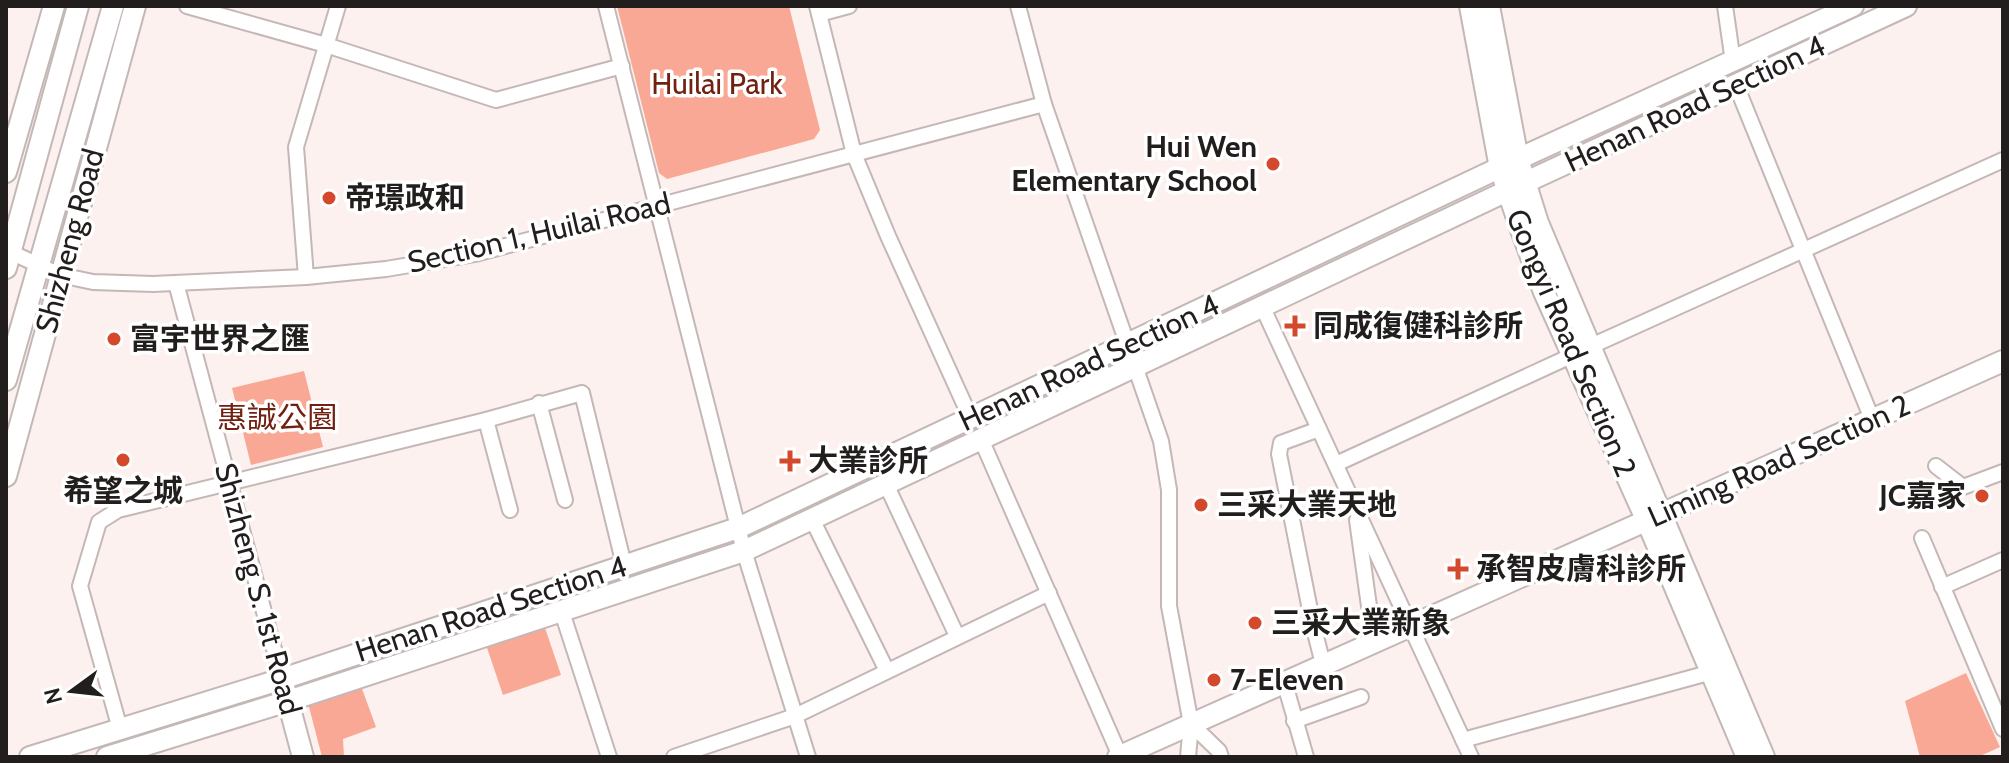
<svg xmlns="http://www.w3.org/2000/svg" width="2009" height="763" font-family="Cabin,'Noto Sans TC',sans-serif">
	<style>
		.green { fill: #f9a895 }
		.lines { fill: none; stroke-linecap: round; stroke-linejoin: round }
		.street-casing { stroke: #c3b8b6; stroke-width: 18 }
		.secondary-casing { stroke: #c3b8b6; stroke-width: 24 }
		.street { stroke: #fff; stroke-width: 14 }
		.secondary { stroke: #fff; stroke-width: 20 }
		.poi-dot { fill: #d4492c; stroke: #fff; stroke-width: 3 }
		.labels { text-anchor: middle; stroke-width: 7; stroke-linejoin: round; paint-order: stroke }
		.park-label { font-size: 30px; fill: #702111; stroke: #fff }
		.street-label { font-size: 30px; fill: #211e1d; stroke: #fff }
		.poi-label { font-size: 30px; font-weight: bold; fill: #211e1d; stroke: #fff; text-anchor: start }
	</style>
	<rect width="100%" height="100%" fill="#fcf1ee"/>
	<!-- green -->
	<g class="green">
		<polygon points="617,6 789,6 820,130 814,139 667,179 659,173"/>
		<polygon points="304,371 323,447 251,465 232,388"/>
		<polygon points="544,625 561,675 503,695 486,645"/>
		<polygon points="1966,673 2000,747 1978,757 1920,757 1905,701"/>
		<polygon points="361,686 376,727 343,739 344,757 322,757 308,703"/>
	</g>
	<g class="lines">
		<!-- street casing -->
		<g class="street-casing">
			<g id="street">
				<polyline points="187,6 326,45 496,100 622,66"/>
				<polyline points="606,6 744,551 808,757"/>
				<polyline points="817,6 854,154 888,236 971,419"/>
				<polyline points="1018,6 1044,104 1161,441 1169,490 1169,606 1191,724 1188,757"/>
				<polyline points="1725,6 1733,62"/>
				<polyline points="819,14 849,6"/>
				<polyline points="1736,85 1872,419"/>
				<polyline points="6,250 60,275 93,282 153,284 306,277 386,269 475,254 1044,104"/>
				<polyline points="306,277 296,147 338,6"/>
				<polyline points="176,283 282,679"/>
				<polyline points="1262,306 1471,757"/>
				<polyline points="1589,347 2003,160"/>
				<polyline points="539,403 565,500"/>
				<polyline points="486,420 510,510"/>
				<polyline points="1319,429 1281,443 1279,454 1313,625 1323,664"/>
				<polyline points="981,439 1120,756"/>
				<polyline points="1336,464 1573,355"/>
				<polyline points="1936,466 1963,487 2003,472"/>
				<polyline points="886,484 957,636"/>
				<polyline points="812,519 887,671"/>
				<polyline points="1357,520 1374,642"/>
				<polyline points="1922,538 2003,729"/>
				<polyline points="1942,587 2003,560"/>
				<polyline points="561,609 609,757"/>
				<polyline points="1284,681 1306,757"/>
				<polyline points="1294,721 1361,697"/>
				<polyline points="1191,724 1219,751 1221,757"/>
				<polyline points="120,729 80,586 99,522 118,510 486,420 582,393 624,565"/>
				<polyline points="1463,740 1712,672"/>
				<polyline points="674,757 795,716 1049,593"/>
			</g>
		</g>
		<!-- secondary casing -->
		<g class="secondary-casing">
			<g id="secondary">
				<polyline points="1470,6 1500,168 1520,227 1544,292 1646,519 1747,757"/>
				<polyline points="1489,6 1518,159 1538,223 1764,757"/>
				<polyline points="6,172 54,6"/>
				<polyline points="6,268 78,6"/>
				<polyline points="6,380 113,6"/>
				<polyline points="6,476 135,6"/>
				<polyline points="285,690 303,757"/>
				<polyline points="30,757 282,679 738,528 1518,159 1853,6"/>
				<polyline points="107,757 288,701 744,551 1524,183 1906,6"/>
				<polyline points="1118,757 2003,361"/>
			</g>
		</g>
		<!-- street -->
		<use href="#street" class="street"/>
		<!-- secondary -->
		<use href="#secondary" class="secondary"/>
	</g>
	<!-- markers -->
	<g class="poi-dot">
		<circle cx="1273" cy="164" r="8"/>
		<circle cx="329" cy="198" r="8"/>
		<path d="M1291 314h8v8h8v8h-8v8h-8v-8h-8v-8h8z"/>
		<circle cx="114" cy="339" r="8"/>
		<circle cx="123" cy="460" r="8"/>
		<path d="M786 449h8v8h8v8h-8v8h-8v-8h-8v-8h8z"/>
		<circle cx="1982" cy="496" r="8"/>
		<circle cx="1201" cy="505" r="8"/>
		<path d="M1454 557h8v8h8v8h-8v8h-8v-8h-8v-8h8z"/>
		<circle cx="1255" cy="623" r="8"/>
		<circle cx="1214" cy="680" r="8"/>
	</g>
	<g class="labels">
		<!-- park labels -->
		<g class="park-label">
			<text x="717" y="94">Huilai Park</text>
			<text x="277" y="428">惠誠公園</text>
		</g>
		<!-- street labels -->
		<g class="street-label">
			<text transform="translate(1695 104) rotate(-25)" y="10">Henan Road Section 4</text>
			<text transform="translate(539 233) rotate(-13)" y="10">Section 1, Huilai Road</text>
			<text transform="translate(70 241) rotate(-75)" y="10">Shizheng Road</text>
			<text transform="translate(1571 343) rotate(67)" y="10">Gongyi Road Section 2</text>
			<text transform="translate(1089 363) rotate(-25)" y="10">Henan Road Section 4</text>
			<text transform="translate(1779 461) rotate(-24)" y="10">Liming Road Section 2</text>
			<text transform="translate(258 589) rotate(75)" y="10">Shizheng S. 1st Road</text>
			<text transform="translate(491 609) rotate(-18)" y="10">Henan Road Section 4</text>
		</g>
		<!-- poi labels -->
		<g class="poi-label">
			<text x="1257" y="157" text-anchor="end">Hui Wen<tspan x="1257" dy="34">Elementary School</tspan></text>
			<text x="345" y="208">帝璟政和</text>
			<text x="1313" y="336">同成復健科診所</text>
			<text x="130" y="349">富宇世界之匯</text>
			<text x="808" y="471">大業診所</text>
			<text x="123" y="501" text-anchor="middle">希望之城</text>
			<text x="1966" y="506" text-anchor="end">JC嘉家</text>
			<text x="1217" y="515">三采大業天地</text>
			<text x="1476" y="579">承智皮膚科診所</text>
			<text x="1271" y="633">三采大業新象</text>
			<text x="1230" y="690">7-Eleven</text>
		</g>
	</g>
	<!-- border -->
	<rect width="2009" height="763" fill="none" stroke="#211e1d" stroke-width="16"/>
	<!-- north arrow -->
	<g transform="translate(72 691) rotate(255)" stroke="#ffffff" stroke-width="6" paint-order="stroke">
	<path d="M0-6L14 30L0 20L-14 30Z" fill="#211e1d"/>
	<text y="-12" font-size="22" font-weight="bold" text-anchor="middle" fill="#211e1d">N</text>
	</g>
</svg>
